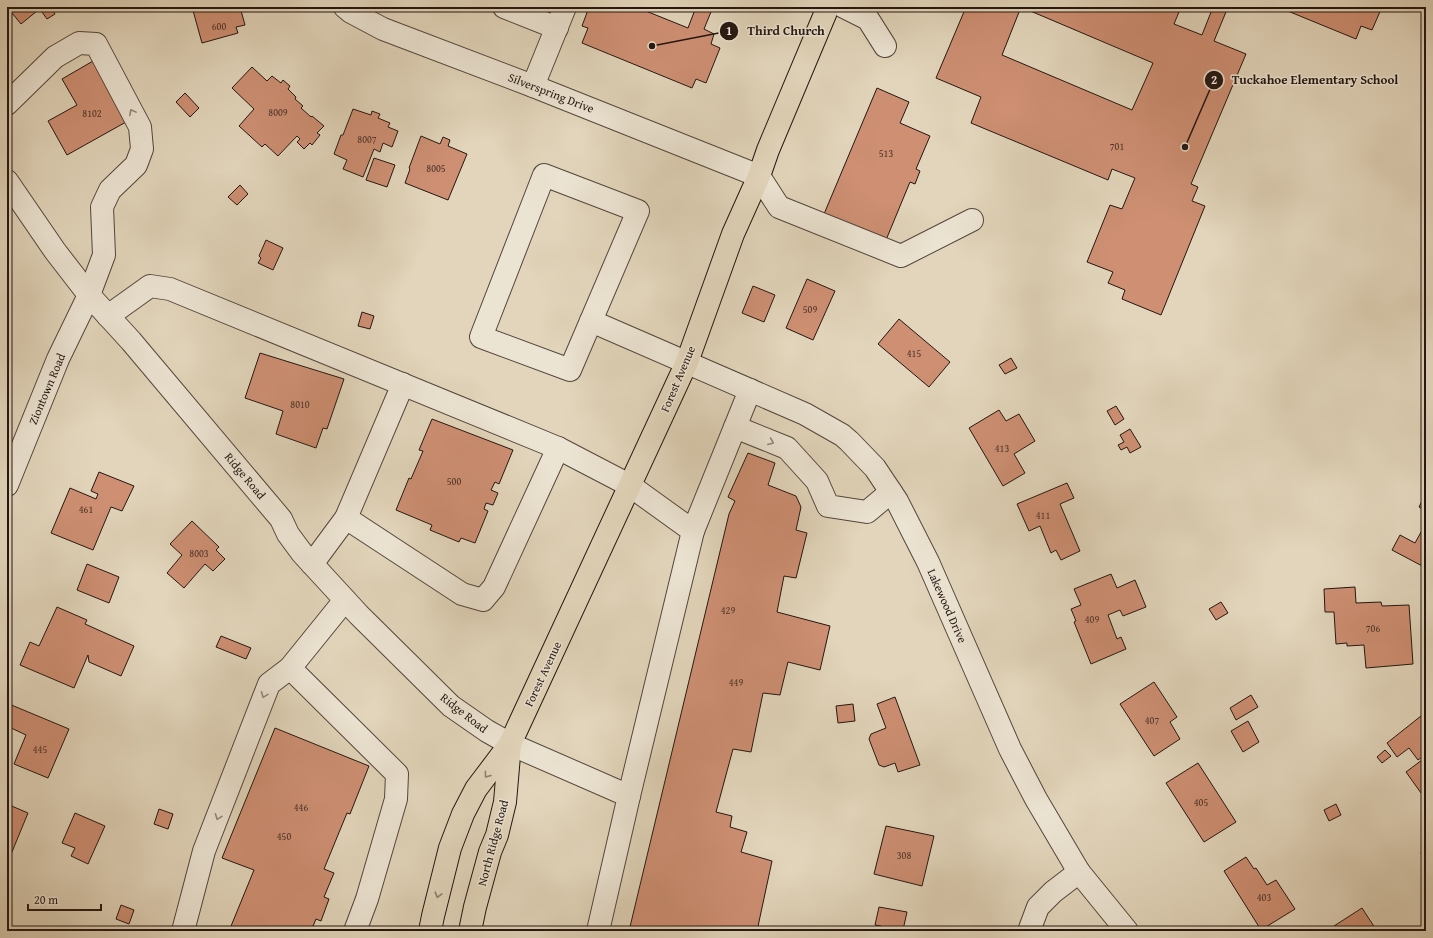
<svg xmlns="http://www.w3.org/2000/svg" width="1433" height="938" font-family="'Gentium Book Plus',serif">
	<style>
		.building { fill: #ce8f73; stroke: #231611; fill-rule: evenodd }
		.lines { fill: none; stroke-linecap: round; stroke-linejoin: round }
		.minor-casing { stroke: #53463c; stroke-width: 24 }
		.major-casing { stroke: #231611; stroke-width: 24 }
		.minor { stroke: #ece4d3; stroke-width: 22 }
		.major { stroke: #e2d5bb; stroke-width: 22 }
		.oneway { stroke: #92877c }
		.oneway2 { stroke: #8c7f6e }
		.labels { text-anchor: middle; stroke-width: 3; stroke-linejoin: round; paint-order: stroke }
		.number-label { font-size: 10px; fill: #4e342a }
		.street-label { font-size: 12px; fill: #231611; stroke: #ece4d3 }
		.leader { fill: none; stroke: #231611; stroke-width: 1.5 }
		.callout-dot { fill: #231611; stroke: #ece4d3; stroke-width: 1.5 }
		.mark-label { font-size: 12px; text-anchor: middle; font-weight: bold; fill: #fff }
		.callout-label { font-size: 13px; text-anchor: middle; font-weight: bold; fill: #231611; stroke: #ece4d3; stroke-width: 3; stroke-linejoin: round; paint-order: stroke }
	</style>
	<rect width="100%" height="100%" fill="#e2d5bb"/>
	<filter id="stains"><feTurbulence type="fractalNoise" baseFrequency=".005" numOctaves="4"/><feColorMatrix values="0 0 0 0 .2 0 0 0 0 .09 0 0 0 0 .02 0 0 0 .5 -.17"/></filter>
	<radialGradient id="worn" r=".72"><stop offset=".6" stop-color="#630" stop-opacity="0"/><stop offset="1" stop-color="#630" stop-opacity=".3"/></radialGradient>
	<!-- building -->
	<g class="building">
		<polygon points="7,7 42,7 21,24"/>
		<polygon points="51,7 55,14 47,19 42,12"/>
		<polygon points="192,7 240,7 245,25 236,27 238,33 202,43"/>
		<polygon points="589,7 636,7 688,28 696,7 713,7 704,29 714,34 711,44 720,48 706,83 696,79 692,88 582,43 588,28 582,26"/>
		<path d="M966,7H1181L1174,24L1202,35L1213,7H1228L1214,41L1246,54L1191,184L1198,187L1192,201L1205,206L1161,315L1122,299L1125,290L1108,283L1113,272L1087,262L1110,205L1122,209L1135,178L1112,169L1108,180L971,123L981,97L936,78ZM1021,7L1153,63L1132,110L1002,55Z"/>
		<polygon points="1278,7 1382,7 1372,30 1361,26 1356,39"/>
		<polygon points="93,61 126,122 67,155 48,121 77,105 62,79"/>
		<polygon points="252,67 267,81 272,76 281,83 283,80 290,86 288,89 296,97 295,99 303,106 301,108 311,117 312,116 324,126 317,133 320,135 312,145 310,143 304,149 297,142 300,139 297,136 278,156 265,144 262,147 239,126 254,109 232,88"/>
		<polygon points="877,88 909,102 900,123 930,136 916,169 920,171 915,184 910,182 886,240 824,214"/>
		<polygon points="185,93 199,108 190,117 176,102"/>
		<polygon points="353,109 371,115 372,111 380,114 378,118 390,123 388,127 398,131 392,147 383,143 380,152 374,149 363,177 343,169 347,160 334,154 341,135 343,135"/>
		<polygon points="421,136 440,144 443,137 450,140 448,146 467,154 448,200 405,183 410,169 409,168"/>
		<polygon points="374,158 395,165 387,187 366,180"/>
		<polygon points="240,185 248,194 237,205 228,197"/>
		<polygon points="266,240 283,248 273,270 258,263 261,258 259,256"/>
		<polygon points="807,279 835,291 813,340 786,328"/>
		<polygon points="753,286 775,295 764,322 742,313"/>
		<polygon points="362,312 374,316 370,329 358,326"/>
		<polygon points="899,319 950,362 929,387 878,344"/>
		<polygon points="260,353 344,379 327,429 323,428 316,448 276,434 283,411 245,398"/>
		<polygon points="1011,358 1017,368 1005,374 999,365"/>
		<polygon points="1116,406 1124,419 1115,425 1107,411"/>
		<polygon points="999,410 1006,421 1019,414 1035,441 1014,454 1025,473 1003,486 969,428"/>
		<polygon points="432,419 513,450 499,484 495,482 491,490 498,493 493,505 486,503 484,509 488,511 475,543 461,538 459,542 430,530 432,525 396,510 409,478 411,479 423,451 419,450"/>
		<polygon points="1130,429 1141,447 1130,453 1127,447 1121,450 1118,445 1124,442 1120,435"/>
		<polygon points="748,453 775,463 768,485 796,496 801,507 796,530 807,533 796,578 784,576 777,612 830,626 820,670 788,662 780,695 763,693 751,752 733,749 716,812 732,816 730,827 747,832 741,852 772,861 757,931 629,931 729,514 735,501 728,497"/>
		<polygon points="99,472 134,486 122,511 111,507 93,550 51,533 70,488 96,499 98,494 91,491"/>
		<polygon points="1067,483 1074,498 1060,504 1080,551 1061,560 1056,550 1051,553 1040,526 1029,531 1017,504"/>
		<polygon points="1426,493 1426,511 1419,507"/>
		<polygon points="192,521 219,547 216,550 225,559 213,571 205,564 184,588 167,573 182,555 170,544"/>
		<polygon points="1426,523 1426,568 1392,550 1400,535 1415,543"/>
		<polygon points="87,564 119,577 109,603 77,590"/>
		<polygon points="1111,574 1117,588 1135,580 1146,607 1123,616 1120,610 1108,615 1117,639 1121,637 1126,649 1091,664 1074,622 1076,621 1071,609 1081,605 1074,589"/>
		<polygon points="1355,587 1356,603 1381,602 1382,606 1409,605 1413,664 1366,668 1364,645 1347,646 1347,643 1336,644 1334,612 1325,612 1324,589"/>
		<polygon points="1221,602 1228,613 1216,620 1209,609"/>
		<polygon points="57,607 87,620 85,624 134,646 121,676 89,662 88,655 74,688 20,665 30,642 39,646"/>
		<polygon points="221,636 251,648 246,659 216,647"/>
		<polygon points="1154,682 1177,717 1170,722 1180,739 1154,756 1120,704"/>
		<polygon points="1251,695 1258,707 1236,720 1230,708"/>
		<polygon points="895,697 920,765 898,772 895,763 884,767 879,765 869,739 871,734 886,728 877,704"/>
		<polygon points="9,704 69,729 48,778 14,764 26,735 7,726 7,708"/>
		<polygon points="853,704 855,721 838,723 836,706"/>
		<polygon points="1426,712 1426,754 1418,760 1409,748 1397,757 1387,743"/>
		<polygon points="1248,721 1259,742 1243,752 1231,731"/>
		<polygon points="275,728 369,766 350,814 347,813 324,869 334,873 324,897 329,899 321,921 316,919 311,931 229,931 254,870 222,858"/>
		<polygon points="1385,750 1391,756 1382,763 1377,757"/>
		<polygon points="1426,757 1426,790 1421,793 1406,772"/>
		<polygon points="1198,763 1236,822 1204,842 1166,783"/>
		<polygon points="7,804 28,813 7,864"/>
		<polygon points="1336,804 1341,815 1329,821 1324,810"/>
		<polygon points="159,809 173,814 168,829 154,824"/>
		<polygon points="75,813 105,826 88,864 71,856 75,848 62,843"/>
		<polygon points="886,826 934,836 922,886 874,874"/>
		<polygon points="1426,851 1426,862 1423,863 1421,852"/>
		<polygon points="1246,857 1254,869 1256,868 1267,885 1276,880 1295,909 1261,930 1224,871"/>
		<polygon points="121,905 134,910 129,924 116,919"/>
		<polygon points="879,907 907,912 903,930 905,931 880,931 881,926 875,925"/>
		<polygon points="1362,908 1377,931 1338,931 1334,926"/>
	</g>
	<g class="lines">
		<!-- minor casing -->
		<g class="minor-casing">
			<g id="minor">
				<polyline points="345,7 351,12 383,29 533,86 759,176 779,207 901,256 972,220"/>
				<polyline points="504,7 557,28"/>
				<polyline points="844,7 868,19 885,46"/>
				<polyline points="533,86 565,7"/>
				<polyline points="7,104 55,57 79,43 96,44 140,127 142,149 136,165 110,190 102,207 104,255 89,295 58,359 7,485"/>
				<polygon points="544,175 638,211 570,370 481,337"/>
				<polyline points="7,181 55,251 89,295 131,341 281,519 288,534 302,553 359,615 451,706 487,731 510,744 629,796 598,931"/>
				<polyline points="108,316 150,286 170,289 558,448 629,485 693,531 629,796"/>
				<polyline points="591,321 805,414 842,435 849,441 875,468 897,501 928,562 1010,749 1036,799 1079,872 1127,931"/>
				<polyline points="735,427 787,448 817,481 828,506 867,512 891,492"/>
				<polyline points="346,518 462,594 483,600 494,587 558,448"/>
				<polyline points="693,531 750,390"/>
				<polyline points="312,564 346,518 403,384"/>
				<polyline points="345,600 290,668 397,774 396,799 367,899 355,931"/>
				<polyline points="183,931 204,851 269,684 290,668"/>
				<polyline points="1029,931 1038,907 1053,892 1079,872"/>
			</g>
		</g>
		<!-- major casing -->
		<g class="major-casing">
			<g id="major">
				<polyline points="430,931 433,916 450,848 463,814 476,789 510,744 687,362 733,234 759,176 768,150 828,7"/>
				<polyline points="470,931 475,907 490,852 497,835 505,802 510,744"/>
			</g>
		</g>
		<!-- minor -->
		<use href="#minor" class="minor"/>
		<!-- major -->
		<use href="#major" class="major"/>
	</g>
	<!-- one-way arrows -->
	<defs><path id="oneway-chevron" d="M-2-3.5L2.5 0L-2 3.5" fill="none" stroke-width="1.6" stroke-linecap="round" stroke-linejoin="round"/></defs>
	<g class="oneway">
		<use href="#oneway-chevron" transform="translate(132 112) rotate(-118)"/>
		<use href="#oneway-chevron" transform="translate(771 442) rotate(23)"/>
		<use href="#oneway-chevron" transform="translate(264 695) rotate(111)"/>
		<use href="#oneway-chevron" transform="translate(218 817) rotate(111)"/>
	</g>
	<g class="oneway2">
		<use href="#oneway-chevron" transform="translate(487 775) rotate(127)"/>
		<use href="#oneway-chevron" transform="translate(438 895) rotate(105)"/>
	</g>
	<g class="labels">
		<!-- number labels -->
		<g class="number-label">
			<text x="219" y="30">600</text>
			<text x="278" y="116">8009</text>
			<text x="92" y="117">8102</text>
			<text x="367" y="143">8007</text>
			<text x="1117" y="150">701</text>
			<text x="886" y="157">513</text>
			<text x="436" y="172">8005</text>
			<text x="810" y="313">509</text>
			<text x="914" y="357">415</text>
			<text x="300" y="408">8010</text>
			<text x="1002" y="452">413</text>
			<text x="454" y="485">500</text>
			<text x="86" y="513">461</text>
			<text x="1043" y="519">411</text>
			<text x="199" y="557">8003</text>
			<text x="728" y="614">429</text>
			<text x="1092" y="623">409</text>
			<text x="1373" y="632">706</text>
			<text x="736" y="686">449</text>
			<text x="1152" y="724">407</text>
			<text x="40" y="753">445</text>
			<text x="1201" y="806">405</text>
			<text x="301" y="811">446</text>
			<text x="284" y="840">450</text>
			<text x="904" y="859">308</text>
			<text x="1264" y="901">403</text>
		</g>
		<!-- street labels -->
		<g class="street-label">
			<text transform="translate(551 93) rotate(21)" y="4">Silverspring Drive</text>
			<text transform="translate(678 379) rotate(-67)" y="4">Forest Avenue</text>
			<text transform="translate(47 389) rotate(-67)" y="4">Ziontown Road</text>
			<text transform="translate(245 476) rotate(50)" y="4">Ridge Road</text>
			<text transform="translate(947 606) rotate(66)" y="4">Lakewood Drive</text>
			<text transform="translate(543 674) rotate(-65)" y="4">Forest Avenue</text>
			<text transform="translate(464 713) rotate(38)" y="4">Ridge Road</text>
			<text transform="translate(493 843) rotate(-75)" y="4">North Ridge Road</text>
		</g>
	</g>
	<!-- callouts -->
	<path class="leader" d="M652 46L729 31M1185 147L1214 80"/>
	<g class="callout-dot">
		<circle cx="652" cy="46" r="4"/>
		<circle cx="1185" cy="147" r="4"/>
		<circle cx="729" cy="31" r="10"/>
		<circle cx="1214" cy="80" r="10"/>
	</g>
	<g class="mark-label">
		<text x="729" y="35">1</text>
		<text x="1214" y="84">2</text>
	</g>
	<g class="callout-label">
		<text x="786" y="35">Third Church</text>
		<text x="1315" y="84">Tuckahoe Elementary School</text>
	</g>
	<!-- margin -->
	<rect width="1433" height="938" fill="none" stroke="#e2d5bb" stroke-width="24"/>
	<rect x="8" y="8" width="1417" height="922" fill="none" stroke="#231611" stroke-width="2"/>
	<rect x="12" y="12" width="1409" height="914" fill="none" stroke="#231611"/>
	<!-- scale -->
	<path d="M28 904v6h73v-6" fill="none" stroke="#231611" stroke-width="2"/>
	<text x="34" y="904" font-size="12" fill="#231611" stroke="#ece4d3" stroke-width="3" paint-order="stroke">20 m</text>
	<rect width="100%" height="100%" filter="url(#stains)"/>
	<rect width="100%" height="100%" fill="url(#worn)"/>
</svg>
